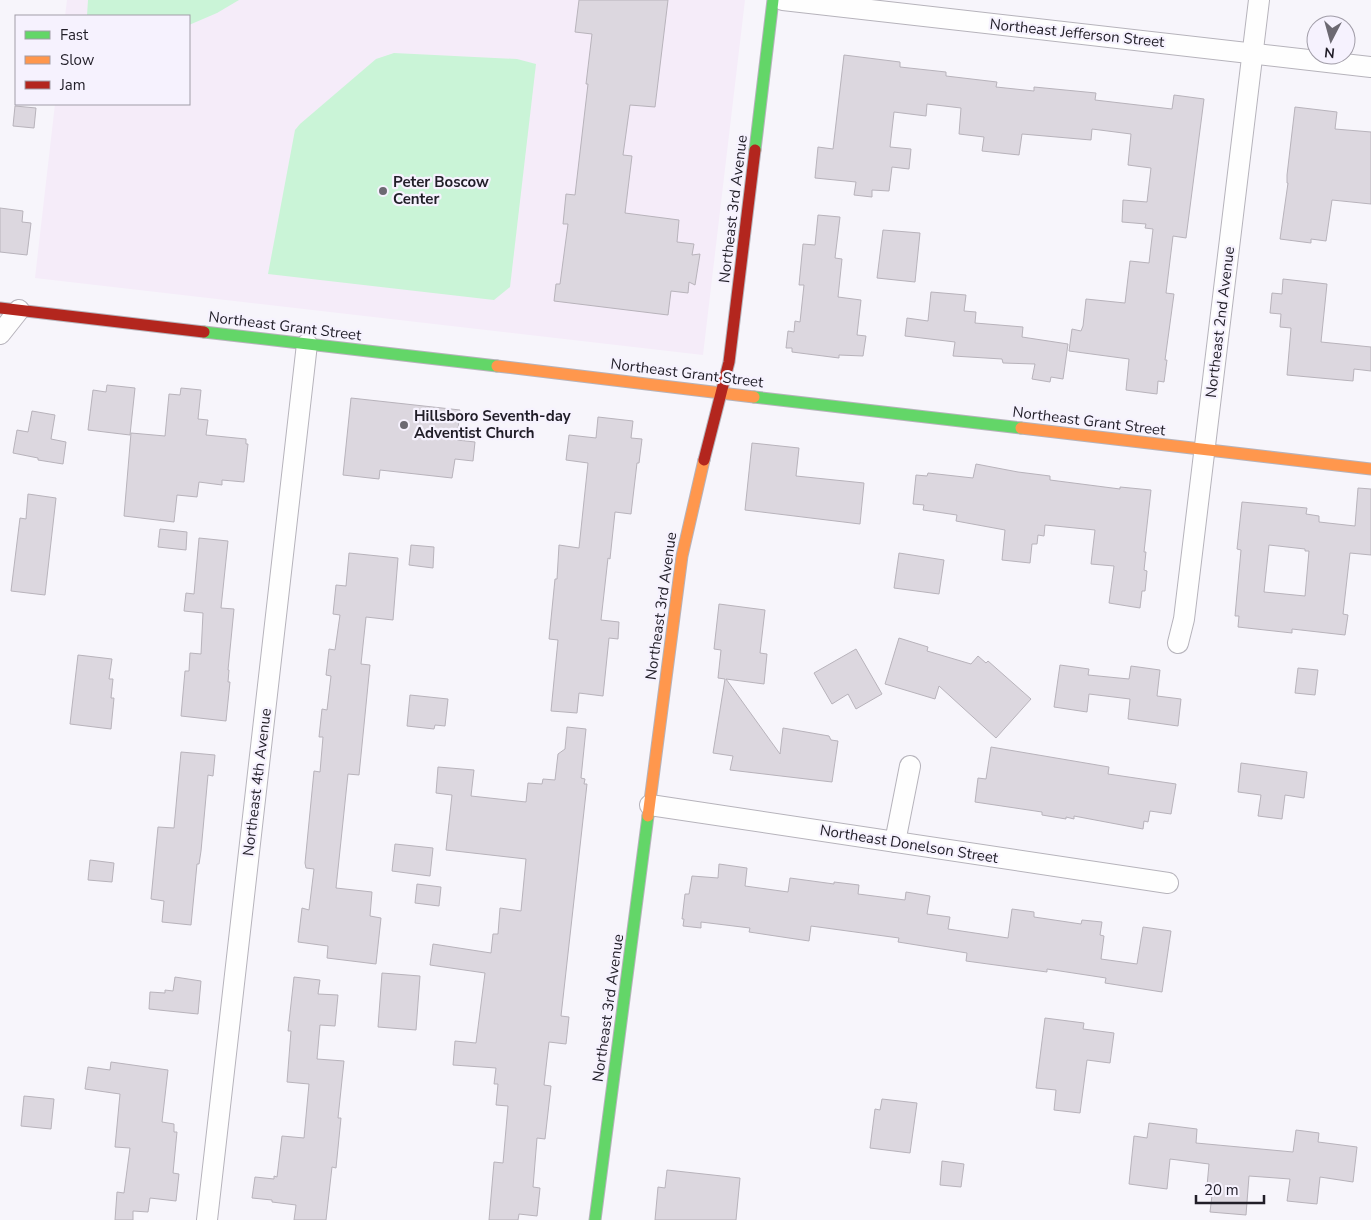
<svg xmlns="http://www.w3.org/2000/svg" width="1371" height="1220" font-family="'Nunito Sans',sans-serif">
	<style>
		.education { fill: #f5ecf9 }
		.green { fill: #caf4d7 }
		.building { fill: #dcd7df; stroke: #b8b3bb; fill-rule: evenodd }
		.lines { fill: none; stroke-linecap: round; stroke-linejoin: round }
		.street-casing { stroke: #b6b3bb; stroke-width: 22 }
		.fast-casing { stroke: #b6b3bb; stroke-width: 13 }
		.slow-casing { stroke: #b6b3bb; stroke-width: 13 }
		.jam-casing { stroke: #b6b3bb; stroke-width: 13 }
		.street { stroke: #fefefe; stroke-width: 20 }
		.fast { stroke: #63d668; stroke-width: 11 }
		.slow { stroke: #ff974d; stroke-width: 11 }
		.jam { stroke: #b3261e; stroke-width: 11 }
		.poi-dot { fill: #6c6972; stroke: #f6f2fe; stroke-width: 2 }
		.labels { text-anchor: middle; stroke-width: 4.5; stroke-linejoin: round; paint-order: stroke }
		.street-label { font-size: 15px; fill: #211e28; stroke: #f6f2fe }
		.poi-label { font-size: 15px; font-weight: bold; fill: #211e28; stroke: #f6f2fe; text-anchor: start }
	</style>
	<rect width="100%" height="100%" fill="#f7f5fb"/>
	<!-- education -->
	<polygon class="education" points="67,0 745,0 703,355 35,278 55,104 189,104 189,16 65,16"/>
	<!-- green -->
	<g class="green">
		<polygon points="88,0 239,0 217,13 189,25 189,16 87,16"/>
		<polygon points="394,53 517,59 536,64 510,287 494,300 268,274 295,130 300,124 376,59"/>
	</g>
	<!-- building -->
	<g class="building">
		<polygon points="579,0 668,0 655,107 630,105 623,155 632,156 625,213 679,220 677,242 694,244 692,255 700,254 695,285 689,282 688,293 671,291 668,315 554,301 556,284 560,284 568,224 563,224 566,194 575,195 588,84 586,84 592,34 575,32"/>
		<polygon points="844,55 900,62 900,67 946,72 946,76 997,82 996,87 1034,91 1034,87 1096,93 1095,100 1172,109 1174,95 1204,99 1186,238 1173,236 1166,293 1174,294 1165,360 1167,360 1164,382 1158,381 1157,394 1126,390 1129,359 1069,351 1072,329 1081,331 1083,326 1086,299 1125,303 1130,261 1149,263 1153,229 1145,228 1146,224 1122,222 1123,200 1147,202 1151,168 1128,165 1131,134 1092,129 1091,140 1022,134 1019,155 982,151 984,137 959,134 961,108 927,104 926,116 894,112 890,147 911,149 909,169 892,167 889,191 872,190 872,197 854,195 856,182 815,178 818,147 833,149"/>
		<polygon points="15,106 36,108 34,128 13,126"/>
		<polygon points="1295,107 1337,112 1335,129 1371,132 1371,204 1332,200 1326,241 1311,239 1311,243 1280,239 1288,183 1287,183 1287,175"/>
		<polygon points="0,208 23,211 22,222 31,223 27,255 0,252"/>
		<polygon points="818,215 840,217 835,258 842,259 838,297 861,300 857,335 866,336 863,356 839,355 839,358 792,352 792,348 786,348 788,331 794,332 795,321 800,322 804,285 799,285 803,244 815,245"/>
		<polygon points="883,230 920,233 915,282 877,278"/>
		<polygon points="1283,279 1327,284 1321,342 1371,347 1371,371 1354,369 1353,381 1287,375 1291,328 1280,327 1281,314 1270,313 1272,293 1282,294"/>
		<polygon points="931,292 966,295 964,311 976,312 975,323 1023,327 1022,337 1068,344 1063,379 1051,377 1050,382 1032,379 1035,364 1003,363 1002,359 953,356 955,342 905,336 907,318 928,321"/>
		<polygon points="107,385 135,388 130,435 88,430 93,390 106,392"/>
		<polygon points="181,388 201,390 198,419 208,420 206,435 246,439 246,444 248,444 244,482 222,480 222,485 199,482 197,497 177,495 174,522 124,516 131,433 165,436 169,394 180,395"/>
		<polygon points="351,398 460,410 457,440 475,442 473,461 455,459 452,478 380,470 379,479 343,475"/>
		<polygon points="32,411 55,415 51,439 66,442 63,464 38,460 38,458 13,453 17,430 28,432"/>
		<polygon points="598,417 633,421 631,438 642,439 639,463 637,463 631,514 615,512 610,559 608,558 601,620 619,622 618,639 609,638 603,696 579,693 577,713 551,711 558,640 549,639 555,579 557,579 559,545 579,548 588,463 566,460 569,435 596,438"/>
		<polygon points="752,443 799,448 796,476 864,483 860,524 745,510"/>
		<polygon points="976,464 1018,472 1050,476 1050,480 1120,489 1120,487 1151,490 1144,552 1146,552 1144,570 1147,571 1145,591 1142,591 1140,608 1109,603 1114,566 1091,564 1095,530 1045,525 1044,536 1038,535 1037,544 1032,544 1030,563 1002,560 1005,530 956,521 957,515 923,510 924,505 913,504 916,475 927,476 928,473 973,478"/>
		<path d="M1358,488L1371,489V555L1350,553L1343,614L1348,615L1345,635L1292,629V633L1238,627L1239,616H1235L1241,550L1237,549L1242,502L1307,508L1306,514L1319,516V522L1355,526ZM1269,545L1305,549V551H1309L1305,596L1264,592Z"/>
		<polygon points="28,494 56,498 45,595 11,591 20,518 26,519"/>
		<polygon points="160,529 187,532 186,550 158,547"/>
		<polygon points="199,538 228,541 221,608 234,609 228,670 229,670 228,682 230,682 226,721 181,716 185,671 189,671 190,653 201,654 203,613 184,611 186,593 194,594"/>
		<polygon points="411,545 434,547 433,568 409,565"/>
		<polygon points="349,553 398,558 393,620 366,617 361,664 370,665 359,775 348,774 336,888 372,892 370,916 381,918 376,964 327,958 328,946 298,942 302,908 309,910 314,869 306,868 305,863 314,771 320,772 323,737 319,737 322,709 327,710 331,676 326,675 329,649 335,650 340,615 333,614 336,585 346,586"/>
		<polygon points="899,553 944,560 939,594 894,588"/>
		<polygon points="719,604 765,610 760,653 767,654 764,684 726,679 780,754 783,728 829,736 831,740 838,741 832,782 730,770 733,756 713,753 725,679 718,678 721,650 714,649"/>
		<polygon points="899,638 928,647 927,651 971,664 978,656 986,663 988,661 1031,699 996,738 939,686 935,699 885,684"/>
		<polygon points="856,649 882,694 856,709 848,694 832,704 814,673"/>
		<polygon points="78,655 112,659 109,679 113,679 111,698 114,698 111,729 70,724"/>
		<polygon points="1060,665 1089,669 1088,675 1129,679 1131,666 1160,670 1157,696 1181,699 1178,726 1128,719 1130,699 1089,694 1087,712 1054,707"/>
		<polygon points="1298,668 1318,670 1315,695 1295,693"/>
		<polygon points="410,695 448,699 445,726 435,725 434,729 407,726"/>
		<polygon points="567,727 586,729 581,778 585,779 584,784 587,784 561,1016 569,1017 566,1044 549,1042 544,1085 551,1086 545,1139 537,1138 533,1187 540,1188 537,1216 519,1214 518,1220 489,1220 494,1162 503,1163 508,1106 496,1105 498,1084 494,1084 496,1068 453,1065 455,1041 476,1043 485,973 430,965 433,944 491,953 493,934 498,934 500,908 521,911 526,859 446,850 452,795 436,793 438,767 474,770 471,796 526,802 528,783 542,784 543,779 555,780 558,754 565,749"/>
		<polygon points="991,747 1109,767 1108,774 1176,784 1171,814 1150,811 1148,822 1144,821 1143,829 1074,816 1074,819 1066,817 1066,819 1042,815 1042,812 975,802 978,778 986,779"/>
		<polygon points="181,752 215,755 213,776 208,775 201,851 199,864 197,864 191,925 162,922 164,901 151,899 158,827 174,828"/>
		<polygon points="1241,763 1307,772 1304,798 1285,795 1282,819 1258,816 1261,795 1238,792"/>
		<polygon points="395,844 433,848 430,876 392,871"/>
		<polygon points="90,860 114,863 112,882 88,880"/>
		<polygon points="719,864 747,868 745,886 788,892 790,878 834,884 834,882 859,885 858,894 905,900 906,892 930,896 927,914 950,917 948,929 1008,938 1012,909 1034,912 1034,917 1081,924 1082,920 1102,922 1100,935 1104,936 1101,959 1137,964 1143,927 1171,931 1162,992 1105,983 1106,978 1047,969 1047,972 966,961 967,953 898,942 899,938 811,926 809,941 749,932 750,928 701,922 701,928 683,926 684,919 682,919 685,894 689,894 692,876 718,878"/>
		<polygon points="417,884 441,887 439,906 415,903"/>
		<polygon points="382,973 420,976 416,1030 378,1027"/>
		<polygon points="175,977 201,981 198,1014 149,1009 150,992 165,993 165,990 173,991"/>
		<polygon points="294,977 320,980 318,994 338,995 335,1026 320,1025 317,1059 344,1061 338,1118 341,1118 336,1168 332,1167 326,1220 294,1220 296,1205 272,1202 272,1200 252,1198 255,1177 274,1179 274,1176 277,1177 282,1136 304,1138 309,1084 287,1082 290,1044 291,1031 288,1031"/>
		<polygon points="1045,1018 1084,1023 1083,1029 1114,1033 1110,1063 1087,1060 1080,1113 1054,1110 1056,1090 1036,1088"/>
		<polygon points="111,1062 168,1070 162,1122 174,1124 174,1132 177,1132 173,1173 179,1174 176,1201 150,1198 148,1212 133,1211 133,1220 115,1220 117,1192 124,1193 130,1148 115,1147 120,1094 85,1089 88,1067 110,1070"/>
		<polygon points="24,1096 54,1099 51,1129 21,1126"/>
		<polygon points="882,1099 917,1103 910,1153 870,1148 875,1109 880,1110"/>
		<polygon points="1149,1123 1197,1129 1196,1143 1293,1152 1296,1130 1319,1133 1318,1142 1357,1147 1353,1182 1320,1177 1317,1204 1287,1201 1290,1179 1249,1176 1246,1215 1210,1212 1213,1187 1207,1186 1209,1164 1170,1159 1167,1189 1129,1184 1134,1136 1147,1138"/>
		<polygon points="942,1161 964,1164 961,1187 940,1185"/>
		<polygon points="667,1170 740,1178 736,1220 655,1220 658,1187 665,1188"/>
	</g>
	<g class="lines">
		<!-- street casing -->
		<g class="street-casing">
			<g id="street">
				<polyline points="783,0 1371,67"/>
				<polyline points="0,334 19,310"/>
				<polyline points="1178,643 1184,619 1259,0"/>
				<polyline points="650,805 1168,883"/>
				<polyline points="895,842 910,766"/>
				<polyline points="207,1220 307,344"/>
			</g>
		</g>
		<!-- fast casing -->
		<g class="fast-casing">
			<g id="fast">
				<polyline points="755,150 773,0"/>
				<polyline points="204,332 497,366"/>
				<polyline points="754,397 1021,428"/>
				<polyline points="595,1220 648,816"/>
			</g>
		</g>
		<!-- slow casing -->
		<g class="slow-casing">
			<g id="slow">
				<polyline points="497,366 754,397"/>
				<polyline points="1021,428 1371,469"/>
				<polyline points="648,816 682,556 704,460"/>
			</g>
		</g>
		<!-- jam casing -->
		<g class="jam-casing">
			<g id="jam">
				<polyline points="0,308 204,332"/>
				<polyline points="704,460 729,362 755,150"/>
			</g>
		</g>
		<!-- street -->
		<use href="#street" class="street"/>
		<!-- fast -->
		<use href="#fast" class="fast"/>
		<!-- slow -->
		<use href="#slow" class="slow"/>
		<!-- jam -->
		<use href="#jam" class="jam"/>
	</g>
	<!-- markers -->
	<g class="poi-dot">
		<circle cx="383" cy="191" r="5"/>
		<circle cx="404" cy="425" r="5"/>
	</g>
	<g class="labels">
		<!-- street labels -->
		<g class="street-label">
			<text transform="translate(1077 33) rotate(6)" y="5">Northeast Jefferson Street</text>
			<text transform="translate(733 209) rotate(-83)" y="5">Northeast 3rd Avenue</text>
			<text transform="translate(1220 322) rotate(-83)" y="5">Northeast 2nd Avenue</text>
			<text transform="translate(285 326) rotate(7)" y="5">Northeast Grant Street</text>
			<text transform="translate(687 373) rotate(7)" y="5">Northeast Grant Street</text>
			<text transform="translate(1089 421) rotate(7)" y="5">Northeast Grant Street</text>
			<text transform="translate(661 606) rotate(-82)" y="5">Northeast 3rd Avenue</text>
			<text transform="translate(257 782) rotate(-83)" y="5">Northeast 4th Avenue</text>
			<text transform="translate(909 844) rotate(9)" y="5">Northeast Donelson Street</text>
			<text transform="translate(608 1008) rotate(-82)" y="5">Northeast 3rd Avenue</text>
		</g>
		<!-- poi labels -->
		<g class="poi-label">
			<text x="393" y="187">Peter Boscow<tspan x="393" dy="17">Center</tspan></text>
			<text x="414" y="421">Hillsboro Seventh-day<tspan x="414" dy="17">Adventist Church</tspan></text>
		</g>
	</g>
	<!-- legend -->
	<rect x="15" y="15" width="175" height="90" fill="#f6f2fe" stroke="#a19da8"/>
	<rect x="25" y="31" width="25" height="8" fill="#63d668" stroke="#a19da8"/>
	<text x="60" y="40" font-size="15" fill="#211e28">Fast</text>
	<rect x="25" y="56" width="25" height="8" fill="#ff974d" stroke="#a19da8"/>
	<text x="60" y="65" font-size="15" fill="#211e28">Slow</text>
	<rect x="25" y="81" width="25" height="8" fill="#b3261e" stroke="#a19da8"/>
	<text x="60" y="90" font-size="15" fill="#211e28">Jam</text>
	<!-- north arrow -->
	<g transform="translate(1331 40) rotate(186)"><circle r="24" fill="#f6f2fe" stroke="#a19da8"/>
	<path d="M0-4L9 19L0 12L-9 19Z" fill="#6c6972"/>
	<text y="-8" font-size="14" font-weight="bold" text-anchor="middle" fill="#211e28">N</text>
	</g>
	<!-- scale -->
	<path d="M1196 1195v8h68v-8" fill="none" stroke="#211e28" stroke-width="2.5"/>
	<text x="1204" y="1195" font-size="15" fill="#211e28" stroke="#f6f2fe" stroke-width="4" paint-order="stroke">20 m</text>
</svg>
